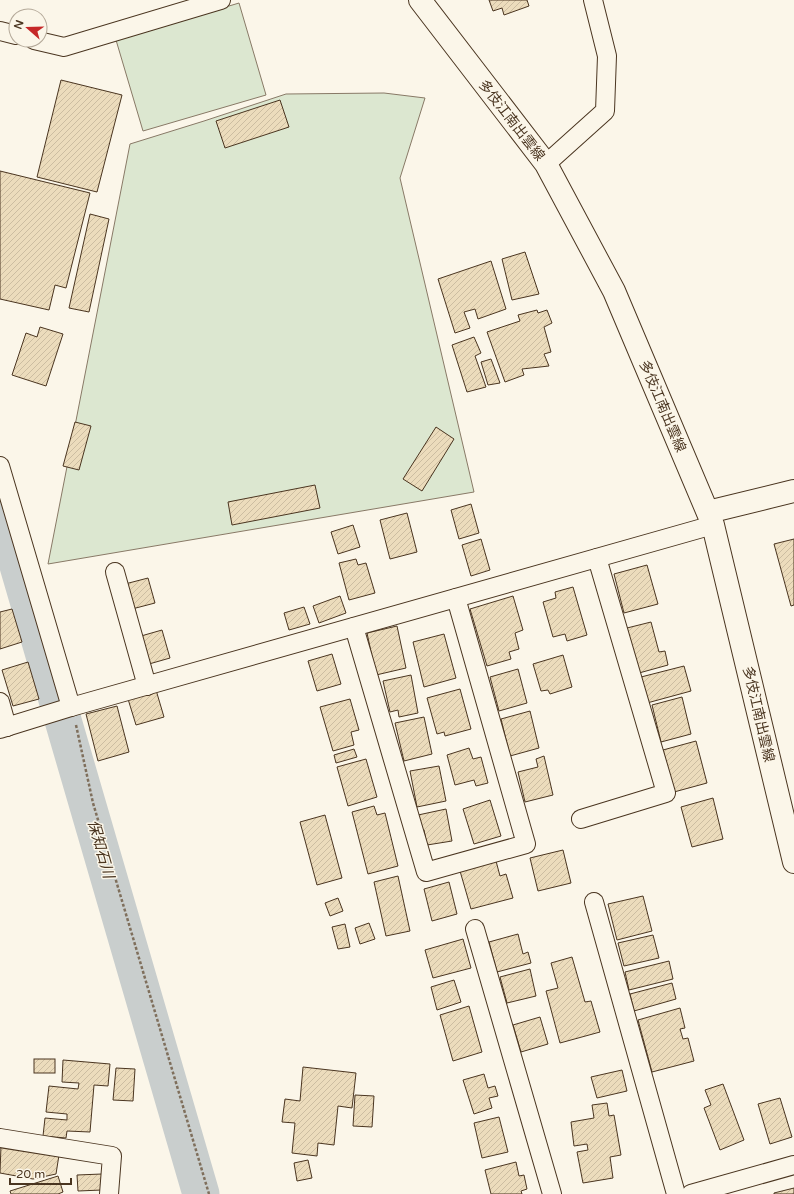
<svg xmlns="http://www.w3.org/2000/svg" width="794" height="1194" font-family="'Varela Round','Noto Sans JP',sans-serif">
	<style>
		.green { fill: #dce7d0; stroke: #887966 }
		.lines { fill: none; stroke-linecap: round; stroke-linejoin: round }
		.river { stroke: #c9cecd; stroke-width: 37 }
		.building { fill: url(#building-hatch); stroke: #4a3520 }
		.street-casing { stroke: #4a3520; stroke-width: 20 }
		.secondary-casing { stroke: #4a3520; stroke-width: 24 }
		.path { stroke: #7f6f5c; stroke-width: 2.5; stroke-dasharray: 3 2; stroke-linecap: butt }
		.street { stroke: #fbf6e9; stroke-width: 18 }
		.secondary { stroke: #fbf6e9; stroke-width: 22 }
		.labels { text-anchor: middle; stroke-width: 3; stroke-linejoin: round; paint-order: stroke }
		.street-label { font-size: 14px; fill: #4a3520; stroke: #fbf6e9 }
		.water-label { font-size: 15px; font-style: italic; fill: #4a3520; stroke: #fbf6e9 }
	</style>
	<defs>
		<pattern id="building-hatch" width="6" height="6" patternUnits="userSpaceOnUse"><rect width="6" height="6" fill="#ecdcbc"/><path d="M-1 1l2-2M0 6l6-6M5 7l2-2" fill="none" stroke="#ccbda1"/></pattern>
	</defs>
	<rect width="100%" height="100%" fill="#fbf6e9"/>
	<!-- green -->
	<g class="green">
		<polygon points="239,3 266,95 143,131 116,40"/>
		<polygon points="384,93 425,98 400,178 474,492 48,564 130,144 204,121 286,94"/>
	</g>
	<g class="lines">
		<!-- river -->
		<polyline class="river" points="0,504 201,1194"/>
	</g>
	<!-- building -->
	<g class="building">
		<polygon points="489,0 527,0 529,6 504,15 502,8 493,11"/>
		<polygon points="61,80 122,95 97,192 37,177"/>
		<polygon points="280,100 289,127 225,148 216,121"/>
		<polygon points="0,171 90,193 66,288 55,285 49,310 0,299"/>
		<polygon points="90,214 109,219 89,312 69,308"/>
		<polygon points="525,252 539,294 512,300 502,259"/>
		<polygon points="491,261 506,309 478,319 475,309 464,312 470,328 455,333 438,279"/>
		<polygon points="537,310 538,313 547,310 552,323 544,327 551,352 544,354 549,366 522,369 524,375 505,382 487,332 520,321 518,315"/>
		<polygon points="40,327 63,334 46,386 12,375 26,333 37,337"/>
		<polygon points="474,337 481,353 475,356 486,387 467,392 452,345"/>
		<polygon points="491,359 500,383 488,385 481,362"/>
		<polygon points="75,422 91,426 79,470 63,466"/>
		<polygon points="436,427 454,439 422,491 403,479"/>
		<polygon points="315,485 320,508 232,525 228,502"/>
		<polygon points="471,504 479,533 459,539 451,510"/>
		<polygon points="407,513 417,552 390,559 380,520"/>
		<polygon points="353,525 360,547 338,554 331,532"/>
		<polygon points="481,539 490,570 471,576 462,545"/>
		<polygon points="794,539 794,605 791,606 774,544"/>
		<polygon points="356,559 358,565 366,563 375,593 349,600 339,563"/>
		<polygon points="647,565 658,604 624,613 614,574"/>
		<polygon points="148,578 155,603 132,609 125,584"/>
		<polygon points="573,587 587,635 567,641 565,634 553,637 543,602 556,598 555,592"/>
		<polygon points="340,596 346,613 319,623 313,606"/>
		<polygon points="513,596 523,630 515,633 519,649 509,652 511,659 487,666 470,609"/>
		<polygon points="304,607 310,624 289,630 284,613"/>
		<polygon points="12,609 22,642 0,649 0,612"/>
		<polygon points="651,622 659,652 665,651 668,665 639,673 627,628"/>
		<polygon points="397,626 406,668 376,675 367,633"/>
		<polygon points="162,630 170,658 149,664 141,636"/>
		<polygon points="444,634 456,678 424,687 413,642"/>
		<polygon points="332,654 341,684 317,691 308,661"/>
		<polygon points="563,655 572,687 550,694 548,690 541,691 533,664"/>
		<polygon points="28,662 39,699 13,706 2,670"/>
		<polygon points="684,666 691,691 647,703 641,677"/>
		<polygon points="518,669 527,703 499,711 490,677"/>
		<polygon points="411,675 418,713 399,717 398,710 390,712 383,681"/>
		<polygon points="460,689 471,729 445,736 444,732 437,734 427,698"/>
		<polygon points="156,690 164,717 136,725 128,699"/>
		<polygon points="682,697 691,734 661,742 652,705"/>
		<polygon points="350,699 359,730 351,732 354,745 333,751 320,707"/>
		<polygon points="117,706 129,752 98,761 86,714"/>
		<polygon points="530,711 539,748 510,756 501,719"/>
		<polygon points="424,717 432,754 404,761 395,723"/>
		<polygon points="696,741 707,783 674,792 663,750"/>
		<polygon points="469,748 473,759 481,757 488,783 476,786 474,780 455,785 447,755"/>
		<polygon points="354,749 357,757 336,763 334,755"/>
		<polygon points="544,756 553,795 525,802 518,772 538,767 536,759"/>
		<polygon points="366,759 377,797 348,806 337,767"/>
		<polygon points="439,766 446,801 417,807 410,771"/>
		<polygon points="713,798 723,839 692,847 681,807"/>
		<polygon points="490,800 501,836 474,844 463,809"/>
		<polygon points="374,806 377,815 385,813 398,866 368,874 352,812"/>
		<polygon points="446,809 452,841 427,845 424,830 421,831 418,815"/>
		<polygon points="325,815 342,878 317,885 300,822"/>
		<polygon points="563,850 571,883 538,891 530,858"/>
		<polygon points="496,861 500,876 506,874 513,898 471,909 460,871"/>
		<polygon points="398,876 410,931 386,936 374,882"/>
		<polygon points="449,882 457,914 432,921 424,889"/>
		<polygon points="643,896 652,931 617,940 608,904"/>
		<polygon points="338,898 343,911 330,916 325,903"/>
		<polygon points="369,923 375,939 360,944 355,928"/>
		<polygon points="345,924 350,947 338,949 332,927"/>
		<polygon points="518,934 523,954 528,952 531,963 497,972 489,942"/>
		<polygon points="653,935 659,958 624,966 618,943"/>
		<polygon points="463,939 471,968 433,978 425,950"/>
		<polygon points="572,957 585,1002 591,1001 600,1032 560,1043 546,991 558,988 551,963"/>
		<polygon points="669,961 673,979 629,990 625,972"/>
		<polygon points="530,969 536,996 507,1003 500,977"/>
		<polygon points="454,980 461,1002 437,1010 431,987"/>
		<polygon points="672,983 676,999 634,1011 630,994"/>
		<polygon points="469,1006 482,1052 453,1061 440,1015"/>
		<polygon points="680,1008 685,1028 680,1029 683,1039 688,1038 694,1061 652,1072 638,1020"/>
		<polygon points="540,1017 548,1044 521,1052 513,1025"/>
		<rect x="34" y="1059" width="21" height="14"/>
		<polygon points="63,1060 110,1064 108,1086 94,1085 90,1132 67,1131 66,1138 43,1136 45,1118 67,1120 67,1114 46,1112 49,1086 78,1089 79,1083 62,1082"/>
		<polygon points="303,1067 356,1073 352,1108 338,1106 334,1145 318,1143 317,1156 292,1153 295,1123 282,1122 285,1099 300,1101"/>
		<polygon points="116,1068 135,1069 133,1101 113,1100"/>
		<polygon points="622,1070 627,1091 597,1098 591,1077"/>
		<polygon points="484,1074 488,1088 495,1086 498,1096 489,1098 492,1108 474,1114 463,1080"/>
		<polygon points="723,1084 744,1140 720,1150 704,1108 711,1105 705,1090"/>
		<polygon points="355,1095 374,1096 372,1127 353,1126"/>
		<polygon points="780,1098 792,1137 770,1144 758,1104"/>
		<polygon points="607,1103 609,1116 614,1115 621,1155 610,1157 613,1178 583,1183 577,1152 588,1150 587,1144 574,1146 571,1122 594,1118 592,1105"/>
		<polygon points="499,1117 508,1152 482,1158 474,1123"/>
		<polygon points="1,1145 59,1155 56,1174 33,1179 0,1173"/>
		<polygon points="308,1160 312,1178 297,1181 294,1163"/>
		<polygon points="516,1162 519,1176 524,1175 527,1189 521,1191 522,1194 491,1194 485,1170"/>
		<polygon points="102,1174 102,1190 78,1191 77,1175"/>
		<polygon points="58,1176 63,1192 58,1194 11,1194 10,1191"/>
		<polygon points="794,1188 794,1194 774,1194 774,1193"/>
	</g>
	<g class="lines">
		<!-- street casing -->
		<g class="street-casing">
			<g id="street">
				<polyline points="0,31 16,35"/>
				<polyline points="34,40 64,47 221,0"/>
				<polyline points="546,164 605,111 607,56 593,0"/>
				<polyline points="0,466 71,707"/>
				<polyline points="115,572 147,686"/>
				<polyline points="354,627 426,872 526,844 456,598"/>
				<polyline points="0,702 7,727"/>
				<polyline points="0,729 71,707 713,525"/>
				<polyline points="581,819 666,793 597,558"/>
				<polyline points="594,902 676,1194"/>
				<polyline points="475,929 552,1194"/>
				<polyline points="0,1138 112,1156 109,1194"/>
				<polyline points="691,1194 794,1165"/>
			</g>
		</g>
		<!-- secondary casing -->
		<g class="secondary-casing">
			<g id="secondary">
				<polyline points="420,0 546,164 614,291 713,525 794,862"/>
				<polyline points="708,512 794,491"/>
			</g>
		</g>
		<!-- path -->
		<polyline class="path" points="76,725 93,803 209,1194"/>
		<!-- street -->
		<use href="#street" class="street"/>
		<!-- secondary -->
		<use href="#secondary" class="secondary"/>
	</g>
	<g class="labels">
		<!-- street labels -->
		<g class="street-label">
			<text transform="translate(512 120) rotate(52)" y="5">多伎江南出雲線</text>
			<text transform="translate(663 406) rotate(67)" y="5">多伎江南出雲線</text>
			<text transform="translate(759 714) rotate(77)" y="5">多伎江南出雲線</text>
		</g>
		<!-- water labels -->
		<g class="water-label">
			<text transform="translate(101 849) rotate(74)" y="5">保知石川</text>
		</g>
	</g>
	<!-- north arrow -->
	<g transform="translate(28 28) rotate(290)"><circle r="19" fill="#fbf6e9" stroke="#b4a999"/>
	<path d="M0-3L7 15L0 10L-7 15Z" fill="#c62828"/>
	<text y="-6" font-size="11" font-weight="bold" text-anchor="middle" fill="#4a3520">N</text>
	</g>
	<!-- scale -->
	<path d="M10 1178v6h61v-6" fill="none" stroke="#4a3520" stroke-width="2"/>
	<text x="16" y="1178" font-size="12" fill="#4a3520" stroke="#fbf6e9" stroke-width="3" paint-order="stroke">20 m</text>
</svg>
